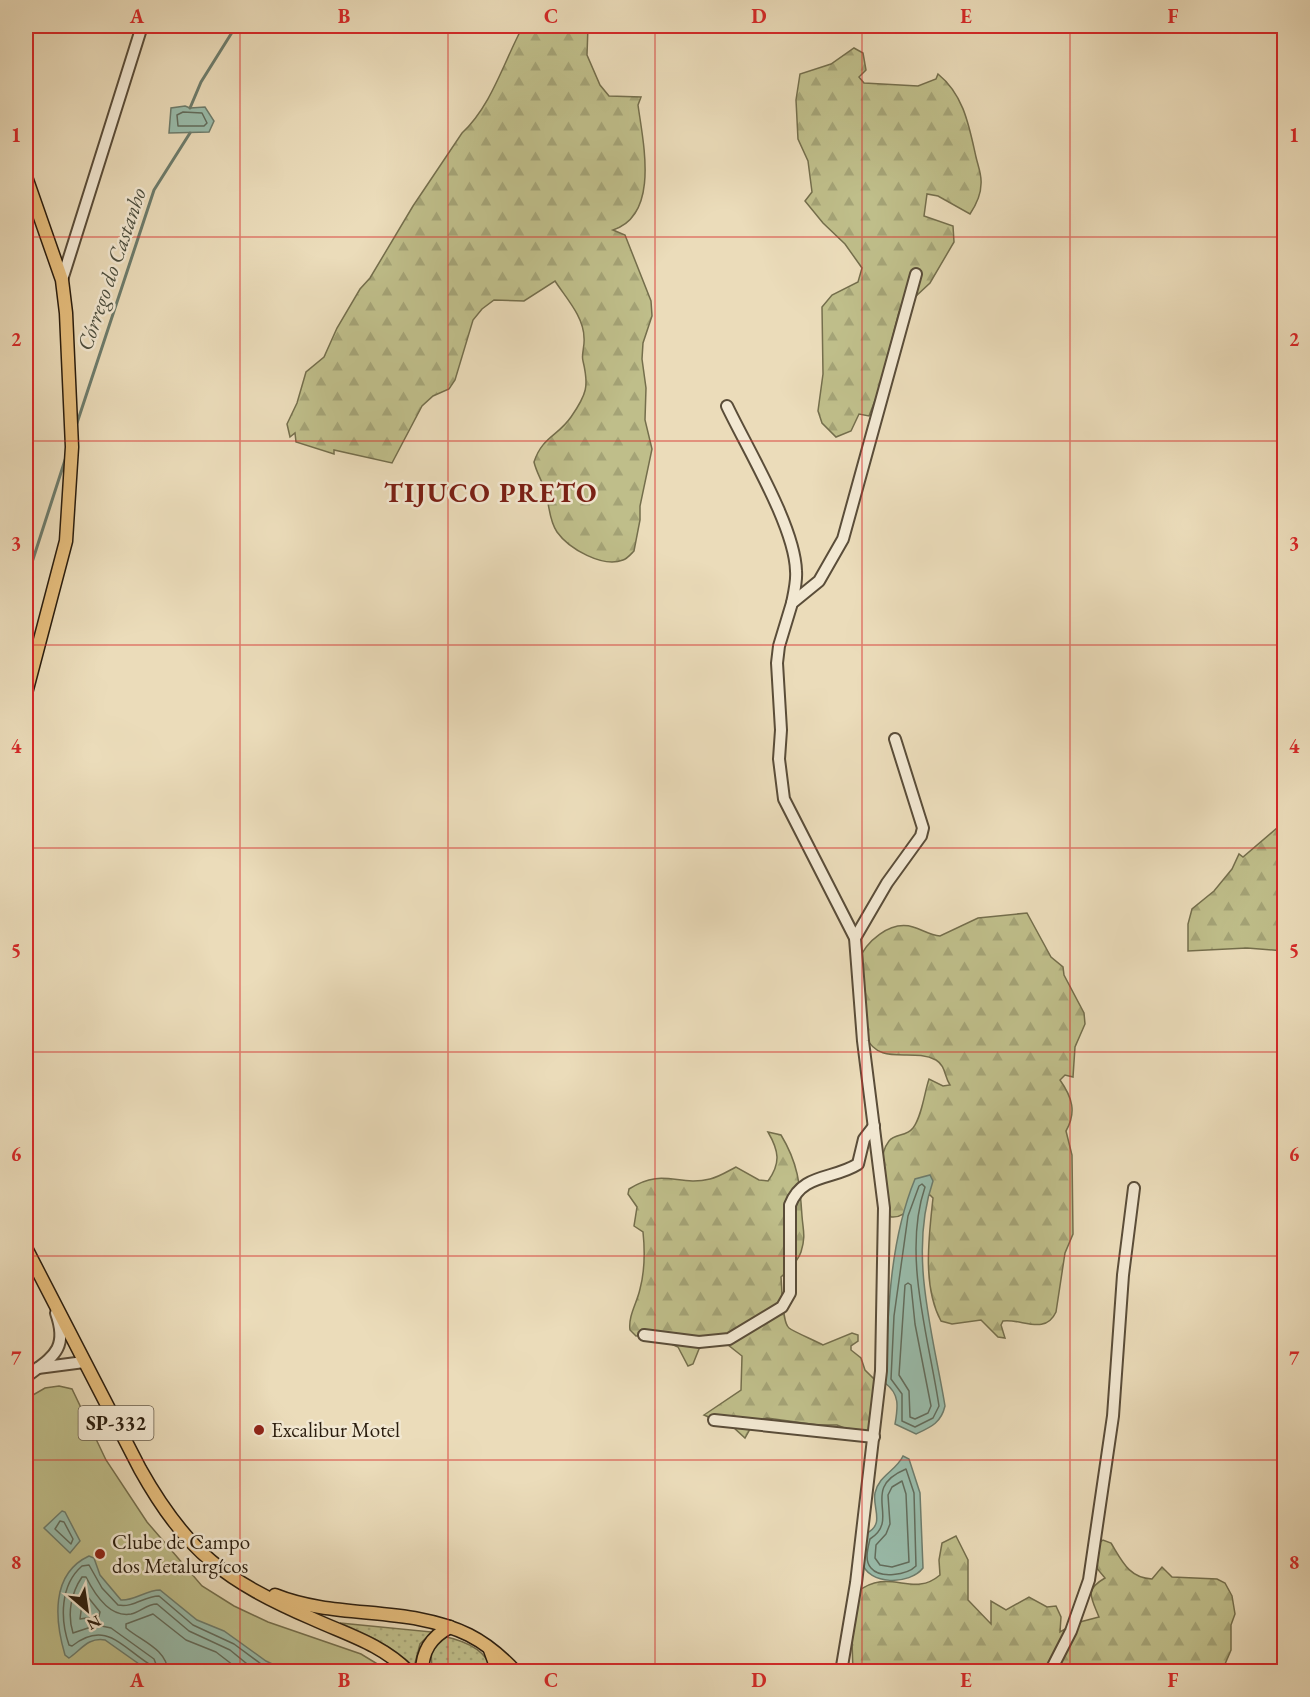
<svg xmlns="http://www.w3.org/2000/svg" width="1310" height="1697" font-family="'EB Garamond',serif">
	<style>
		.grass { fill: url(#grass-dots); stroke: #746e4c; stroke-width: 1.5 }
		.forest { fill: url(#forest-firs); stroke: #746e4c; stroke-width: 1.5 }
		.pitch { fill: #bfbe8a; stroke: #746e4c; stroke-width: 1.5 }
		.water { fill: #99bcab; stroke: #6d7c6c; stroke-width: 1.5 }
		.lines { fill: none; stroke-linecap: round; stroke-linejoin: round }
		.shore { stroke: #626c5c; stroke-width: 1.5 }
		.stream { stroke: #6d7c6c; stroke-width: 3 }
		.minor-casing { stroke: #5a4d39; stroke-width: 14 }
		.major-casing { stroke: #2a1d0e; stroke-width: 15 }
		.minor { stroke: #f2e8d2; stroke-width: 10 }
		.major { stroke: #e6be7d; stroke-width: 12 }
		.grid { fill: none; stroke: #d62828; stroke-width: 1.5; stroke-opacity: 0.55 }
		.poi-dot { fill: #8f2418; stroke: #f2e8d2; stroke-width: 2 }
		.labels { text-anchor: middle; stroke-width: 5; stroke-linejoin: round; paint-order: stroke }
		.shield { fill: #f2e8d2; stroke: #665a49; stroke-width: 1.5 }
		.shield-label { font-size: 20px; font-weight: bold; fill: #2a1d0e }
		.poi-label { font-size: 21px; fill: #2a1d0e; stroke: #f2e8d2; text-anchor: start }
		.water-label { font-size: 22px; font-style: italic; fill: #4b4d3d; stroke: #f2e8d2 }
		.district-label { font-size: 27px; font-weight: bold; letter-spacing: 1.5px; fill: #7a1f14; stroke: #f2e8d2 }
		.neatline { fill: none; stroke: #d62828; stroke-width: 2 }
		.grid-label { font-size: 20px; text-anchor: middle; font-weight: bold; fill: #d62828 }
	</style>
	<defs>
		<pattern id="grass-dots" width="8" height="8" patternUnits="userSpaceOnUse" patternTransform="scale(1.5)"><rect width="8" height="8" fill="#bfbe8a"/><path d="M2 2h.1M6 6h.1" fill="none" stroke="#a4a376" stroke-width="1.8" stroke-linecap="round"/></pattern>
		<pattern id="forest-firs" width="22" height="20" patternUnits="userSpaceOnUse" patternTransform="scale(1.5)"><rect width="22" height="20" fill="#bfbe8a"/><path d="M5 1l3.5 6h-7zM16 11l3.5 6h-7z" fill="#a4a376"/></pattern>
	</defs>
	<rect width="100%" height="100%" fill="#ebdcba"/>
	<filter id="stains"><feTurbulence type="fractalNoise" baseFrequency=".00333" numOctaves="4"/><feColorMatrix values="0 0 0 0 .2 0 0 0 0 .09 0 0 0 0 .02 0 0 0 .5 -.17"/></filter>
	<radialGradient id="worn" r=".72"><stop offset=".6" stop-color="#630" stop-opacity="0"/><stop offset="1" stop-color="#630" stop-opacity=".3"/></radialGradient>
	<!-- grass -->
	<g class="grass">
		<path d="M340,1623L432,1632L420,1644L414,1667C393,1646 368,1635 340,1623Z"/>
		<path d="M442,1636C462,1640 487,1649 492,1671H432L431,1649Z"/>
	</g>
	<!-- forest -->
	<g class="forest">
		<path d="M523,26H588L587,55L600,85L609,96L641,97L638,105C643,142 660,215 613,230L625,235L651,301L652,316L643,343L642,359L646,388L645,420L652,449L640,506V520L634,551C631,554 627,559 623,560C603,568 569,549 557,532C548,519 550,503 544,488C541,479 536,471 534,462C542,437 558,436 571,417C587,394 589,386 583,361C581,355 585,346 584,338C584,317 566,298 555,281L524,301L494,300L482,309L473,320L455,380L449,389L433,396L422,406L392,463L334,450V454L296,442L295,433L290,437L287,424L297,403L306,372L324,357L337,328L360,289L370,278L413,206L462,133C492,105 504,61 523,26Z"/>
		<path d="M854,48L863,53L866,70L859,77L864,83L918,86L936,79L938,74C964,95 969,126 976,157C978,166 982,175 981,184C981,196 976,205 970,214L938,196L927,194L924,216L953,226L954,242L930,283L899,312L879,390L869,416L859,414L851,431L836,437L822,423L818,411L823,374L822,307L832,295L858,282L862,268L845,244L823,223L805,201L812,192L808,161L798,139L796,100L800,74L831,64Z"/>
		<polygon points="1284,822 1284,951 1247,948 1188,951 1188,924 1192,909 1214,891 1232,869 1239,854 1243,857"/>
		<path d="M1027,913L1051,957L1063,967L1064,975L1084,1013L1085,1024L1075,1047L1073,1077L1065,1075L1060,1080C1072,1097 1077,1112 1066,1131L1072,1155L1073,1234L1065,1253L1056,1312C1045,1336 1021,1318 1003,1321L1001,1325L1005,1338L998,1337L981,1320L952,1324L941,1321C922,1286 929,1236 933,1198L930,1195C914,1196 909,1219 891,1217L887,1211C885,1191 875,1159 889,1141C895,1133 906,1137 913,1128C922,1116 924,1094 929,1079L943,1086L950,1085C944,1076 946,1066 936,1060C912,1047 880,1067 866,1037L858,962C865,942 890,920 913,927C923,930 930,935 940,936L978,918Z"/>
		<path d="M768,1132L781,1135C798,1163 800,1184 802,1216C803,1230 806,1236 801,1252C798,1262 788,1270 781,1277C782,1288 782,1323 789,1328C794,1332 814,1340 823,1345L852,1333L858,1335V1341L851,1346V1350L861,1358L865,1370L875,1380L877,1389L871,1435L857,1433L837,1425H818L767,1418L754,1422L745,1438L734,1428L704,1415L741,1390L742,1356L728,1345L710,1339L699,1349L693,1364L688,1366L678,1347L651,1335L636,1336L630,1330C628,1316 637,1303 640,1289C645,1270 645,1251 643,1232L634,1226L637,1207L628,1194L629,1189C663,1167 678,1187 710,1179C719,1177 728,1171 736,1167L759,1180L768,1181C781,1163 779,1151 768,1132Z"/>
		<path d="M956,1536L968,1560V1600L991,1624V1601L1006,1610L1029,1597L1047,1607L1056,1606L1061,1617L1060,1632L1076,1623L1099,1617C1091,1597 1084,1590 1105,1578L1095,1566V1546L1103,1540L1111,1543C1122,1561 1129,1578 1152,1579L1162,1567L1172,1577L1217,1579L1225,1583L1232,1596L1235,1614L1231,1625V1650L1222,1671L853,1672L852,1641L857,1592C890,1566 912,1599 940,1575L939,1560L942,1543Z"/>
	</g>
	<!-- pitch -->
	<polygon class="pitch" points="59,1386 72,1389 106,1460 147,1522 202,1586 234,1606 268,1622 361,1654 389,1671 26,1671 26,1425 31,1421 26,1411 26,1399 45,1388"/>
	<!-- water -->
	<g class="water">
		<polygon points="185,106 190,108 205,107 214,121 209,132 169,133 171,108"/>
		<path d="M930,1175L933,1181C908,1254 933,1333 945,1406C941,1423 931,1427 916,1434L895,1424C898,1407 900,1394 885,1383C888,1315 889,1242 915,1179Z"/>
		<path d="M903,1456L909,1459L920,1493L923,1568C910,1585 868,1586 862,1562C860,1554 864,1542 865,1534C886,1525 872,1508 875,1493C879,1475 896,1471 903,1456Z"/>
		<polygon points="62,1511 65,1512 80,1541 70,1553 44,1528"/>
		<path d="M89,1556L94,1558L100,1575L121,1600C134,1601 146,1590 160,1590L197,1620L224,1631L266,1661L287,1671H149L105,1640C88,1637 81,1650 69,1658L65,1655C55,1621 50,1574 89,1556Z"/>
	</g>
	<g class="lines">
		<!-- shore -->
		<g class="shore">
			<polygon points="183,112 202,113 207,123 204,126 178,126 177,115"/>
			<path d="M922,1184L925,1187C902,1255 929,1338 939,1406L933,1418L915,1427L902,1421V1394L891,1379L894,1316L908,1216L919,1186Z"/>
			<polygon points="908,1283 911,1285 915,1324 931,1406 928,1413 915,1419 910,1417 909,1391 899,1375 905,1285"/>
			<path d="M906,1469L914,1493L916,1566C907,1575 880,1579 871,1568C864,1560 868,1548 870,1539C902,1519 858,1489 906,1469Z"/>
			<polygon points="902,1481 906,1494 909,1562 892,1567 880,1565 875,1558 876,1545 886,1534 890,1524 888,1495 892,1487"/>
			<polygon points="60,1521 64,1522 73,1539 71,1544 55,1529"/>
			<polygon points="83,1596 87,1596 100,1612 99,1616 80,1619"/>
			<path d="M151,1672L149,1664C121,1646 105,1620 72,1646L69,1645C60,1619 60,1585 82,1566L89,1565L102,1588L118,1605C134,1608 144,1596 159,1596L193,1625L234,1644L272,1672"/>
			<path d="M159,1672L154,1659L111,1628L97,1625L73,1633C67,1614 71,1593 82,1577H86C94,1593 109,1618 131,1614C140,1612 147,1604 157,1604L189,1631L230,1650L257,1672"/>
			<path d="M168,1672C167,1649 141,1641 126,1628V1624L153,1614L186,1640L216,1652L242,1672"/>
		</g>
		<!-- stream -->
		<g class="stream">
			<polyline points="190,108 201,82 236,26"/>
			<polyline points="77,423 154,190 190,133"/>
			<polyline points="26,581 66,457"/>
		</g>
		<!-- minor casing -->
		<g class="minor-casing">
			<g id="minor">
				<polyline points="62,280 142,26"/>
				<path d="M727,406C747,448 795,527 796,571C797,581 794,593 792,603"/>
				<polyline points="855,938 887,883 921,836 923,828 895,739"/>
				<path d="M644,1335L699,1342L729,1339L782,1307L790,1293V1205C802,1173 833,1180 858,1164L864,1139L874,1126"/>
				<polyline points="38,1368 84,1362"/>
				<path d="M26,1377C52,1357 69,1350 56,1313"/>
				<polyline points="714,1420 874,1437"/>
				<polyline points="841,1672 856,1583 881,1371 884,1208 863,1041 855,938 784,799 779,759 781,730 777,663 779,646 792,603 819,581 843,539 916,274"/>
				<polyline points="1050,1672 1071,1631 1089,1580 1113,1416 1123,1275 1134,1188"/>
			</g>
		</g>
		<!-- major casing -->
		<g class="major-casing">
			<g id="major">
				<polyline points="26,177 62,280 66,313 72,447 66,541 26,693"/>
				<path d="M26,1248L140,1469C187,1553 226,1581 313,1619C348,1635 381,1644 409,1672"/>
				<path d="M275,1595C337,1620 409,1605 469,1635C487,1644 502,1657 516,1672"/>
				<polyline points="490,1650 498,1672"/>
				<path d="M422,1672C422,1651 431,1637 450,1627"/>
			</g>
		</g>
		<!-- minor -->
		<use href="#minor" class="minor"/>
		<!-- major -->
		<use href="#major" class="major"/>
	</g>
	<!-- grid -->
	<path class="grid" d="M240,26V1672M448,26V1672M655,26V1672M862,26V1672M1070,26V1672M26,237H1284M26,441H1284M26,645H1284M26,848H1284M26,1052H1284M26,1256H1284M26,1460H1284"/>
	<!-- markers -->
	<g class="poi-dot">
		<circle cx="259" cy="1430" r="6"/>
		<circle cx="100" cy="1554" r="6"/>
	</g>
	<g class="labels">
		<!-- shield labels -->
		<rect class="shield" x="78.5" y="1406" width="75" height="34" rx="4.5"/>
		<g class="shield-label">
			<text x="116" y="1430">SP-332</text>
		</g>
		<!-- poi labels -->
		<g class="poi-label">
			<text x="271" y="1437">Excalibur Motel</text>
			<text x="112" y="1549">Clube de Campo<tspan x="112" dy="24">dos Metalurgícos</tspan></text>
		</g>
		<!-- water labels -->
		<g class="water-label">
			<text transform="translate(111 269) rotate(-71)" y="8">Córrego do Castanho</text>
		</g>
		<!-- district labels -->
		<g class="district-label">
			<text x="491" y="502">TIJUCO PRETO</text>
		</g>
	</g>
	<!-- margin -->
	<rect width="1310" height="1697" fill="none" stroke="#ebdcba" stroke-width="66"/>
	<!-- north arrow -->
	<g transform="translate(87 1610) rotate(151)" stroke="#f2e8d2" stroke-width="4.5" paint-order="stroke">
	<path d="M0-4.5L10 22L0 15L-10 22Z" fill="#2a1d0e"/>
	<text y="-9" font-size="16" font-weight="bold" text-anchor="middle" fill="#2a1d0e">N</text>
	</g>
	<rect x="33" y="33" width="1244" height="1631" class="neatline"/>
	<g class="grid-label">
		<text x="137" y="23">A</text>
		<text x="344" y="23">B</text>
		<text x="551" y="23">C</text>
		<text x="759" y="23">D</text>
		<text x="966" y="23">E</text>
		<text x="1173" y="23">F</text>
		<text x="16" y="142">1</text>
		<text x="1294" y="142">1</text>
		<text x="16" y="346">2</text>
		<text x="1294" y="346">2</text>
		<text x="16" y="550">3</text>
		<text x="1294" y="550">3</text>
		<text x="16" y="753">4</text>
		<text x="1294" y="753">4</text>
		<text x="16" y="957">5</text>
		<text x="1294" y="957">5</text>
		<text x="16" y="1161">6</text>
		<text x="1294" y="1161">6</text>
		<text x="16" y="1365">7</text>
		<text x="1294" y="1365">7</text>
		<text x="16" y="1569">8</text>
		<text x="1294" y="1569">8</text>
		<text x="137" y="1687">A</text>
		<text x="344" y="1687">B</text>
		<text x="551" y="1687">C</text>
		<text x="759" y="1687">D</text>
		<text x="966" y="1687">E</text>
		<text x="1173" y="1687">F</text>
	</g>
	<rect width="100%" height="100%" filter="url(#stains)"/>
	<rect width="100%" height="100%" fill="url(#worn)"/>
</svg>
